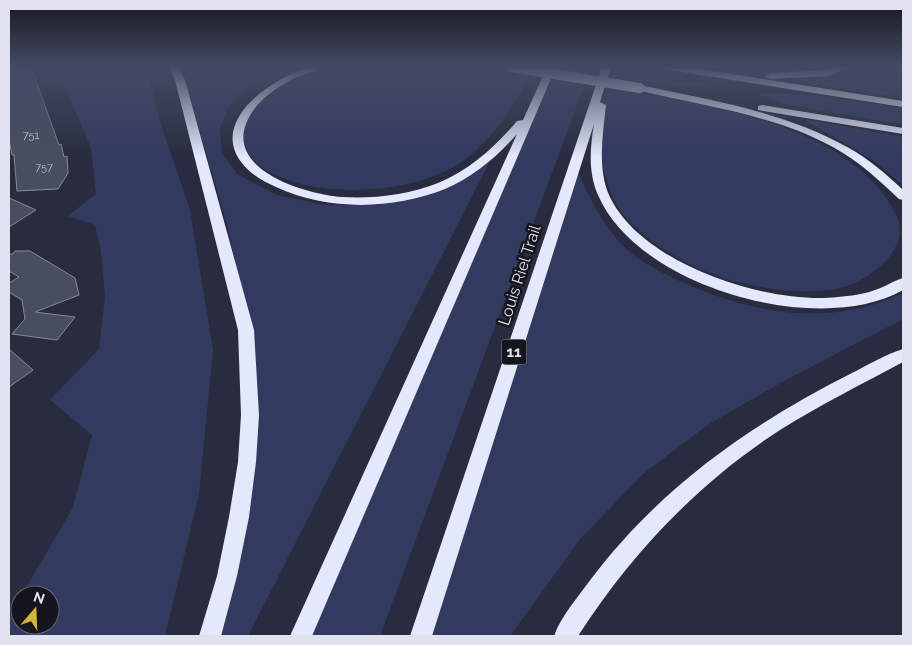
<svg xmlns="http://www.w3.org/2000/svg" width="912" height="645" font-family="Raleway,sans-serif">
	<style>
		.green { fill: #333a60 }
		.building { fill: #494d61; stroke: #84899e }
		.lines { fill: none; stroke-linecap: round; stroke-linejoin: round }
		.highway { fill: #e3e8fb; fill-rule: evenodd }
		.highway-bridge { stroke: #e3e8fb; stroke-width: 10 }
		.labels { text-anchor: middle; stroke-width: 5; stroke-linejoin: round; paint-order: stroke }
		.far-number-label { font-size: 11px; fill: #babecc }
		.shield { fill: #14151d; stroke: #a3a5b0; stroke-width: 1 }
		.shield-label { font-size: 15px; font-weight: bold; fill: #e0e3ef }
		.street-label { font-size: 16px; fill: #e0e3ef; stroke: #14151d }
	</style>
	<rect width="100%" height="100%" fill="#292c3e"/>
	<!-- green -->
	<g class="green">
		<polygon points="57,67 143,67 148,72 159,119 190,210 213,350 199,494 165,636 9,636 9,618 20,599 20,625 50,625 50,595 22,595 73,507 92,435 50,400 99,349 105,297 101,251 95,225 68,216 96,194 91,148"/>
		<polygon points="179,67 288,67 247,88 229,106 220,128 222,153 237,174 277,195 325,205 378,205 437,190 489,163 248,636 212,636 226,595 252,335 228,228 187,87"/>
		<path d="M322,67H479L531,75C512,107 494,138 463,161C415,195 309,202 260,166C250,158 244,148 243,134C242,98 293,77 322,67Z"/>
		<polygon points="614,67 640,67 665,71 713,87 674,86 611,77"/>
		<polygon points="708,67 812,67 770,71"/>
		<polygon points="854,67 903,67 903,98 796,81 800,78 843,72"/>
		<polygon points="552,79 585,84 380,636 301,636"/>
		<path d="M607,88C697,102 853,123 896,215C910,243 882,269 859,281C842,291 820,291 800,291C745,289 694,273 650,240C637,229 623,217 615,202C611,193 599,160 599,152C598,136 605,104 607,88Z"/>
		<polygon points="766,93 821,96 903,108 903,125 785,104 758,94"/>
		<polygon points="803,119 903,137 903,185 874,161"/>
		<path d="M578,172C592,203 607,234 635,256C649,267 667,275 684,283C754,314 832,328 903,293V319L782,382L709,424L644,473L581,538L510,636H430Z"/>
	</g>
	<!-- building -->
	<g class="building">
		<polygon points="9,67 31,67 59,145 61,144 64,157 67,156 68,173 58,189 17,191 14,155 12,155 9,140"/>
		<polygon points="9,198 36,210 9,227"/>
		<polygon points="15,251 30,251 75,278 79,295 35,312 75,317 57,340 12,334 25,319 22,300 9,292 9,283 19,277 9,271 9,254 13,254"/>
		<polygon points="9,349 33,370 9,387"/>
	</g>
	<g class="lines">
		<!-- highway -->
		<g class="highway">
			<polygon points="169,67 178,67 185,80 254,330 259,415 256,462 249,517 237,576 221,636 199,636 217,576 229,517 238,462 241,415 238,330 175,80"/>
			<path d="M308,67H321C315,72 305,74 297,77C282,84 266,94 255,108C212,165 299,193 341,197C373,199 408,195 438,183C470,170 495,147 517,121L523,120L547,67H556L312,636H290L517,134C497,157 473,177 445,189C392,210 328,211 276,187C263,181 250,174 242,163C208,120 274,78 308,67Z"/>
			<path d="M602,67H611L600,102L606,105C603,134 597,167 609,195C640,264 768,305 838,297C850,296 864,294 875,290C885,287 893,281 903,278V290C819,338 637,287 598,195C588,173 590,147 594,124L432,636H410Z"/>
			<polygon points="665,67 687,67 903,101 903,107 669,70"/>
			<polygon points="836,67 849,67 828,76 770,79 765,76 770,73 827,70"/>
			<path d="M640,85C711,100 785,112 849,148C869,159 886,174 903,190V200L899,199C881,182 864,166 843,153C781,115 706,107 637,90V86Z"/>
			<polygon points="762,105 903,128 903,134 758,110 758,106"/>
			<path d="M903,349V362C862,384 820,405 780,430C698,483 631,554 578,636H554C561,616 578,597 591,579C661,487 749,425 852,373C868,365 886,354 903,349Z"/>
		</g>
		<!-- highway-bridge -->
		<polyline class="highway-bridge" points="511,67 640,88"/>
	</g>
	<!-- sky -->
	<linearGradient id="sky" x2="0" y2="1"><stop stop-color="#171822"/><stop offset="0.43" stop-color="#434b63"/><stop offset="1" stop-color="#434b63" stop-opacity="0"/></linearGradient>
	<rect width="912" height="157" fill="url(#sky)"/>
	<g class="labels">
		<!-- far-number labels -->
		<g class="far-number-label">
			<text x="31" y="139">751</text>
			<text x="44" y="171">757</text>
		</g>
		<!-- shield labels -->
		<rect class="shield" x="501.5" y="339.5" width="25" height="25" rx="4"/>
		<g class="shield-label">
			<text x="514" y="357">11</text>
		</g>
		<!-- street labels -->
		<g class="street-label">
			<text transform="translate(519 275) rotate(-72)" y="6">Louis Riel Trail</text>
		</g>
	</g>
	<!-- border -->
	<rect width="912" height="645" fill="none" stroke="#e0e3ef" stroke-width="20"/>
	<!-- north arrow -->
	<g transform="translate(35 610) rotate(19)"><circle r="24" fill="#14151d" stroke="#666771"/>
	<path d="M0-4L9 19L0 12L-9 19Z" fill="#d4b635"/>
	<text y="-8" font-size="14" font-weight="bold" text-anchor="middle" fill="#e0e3ef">N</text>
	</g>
</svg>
